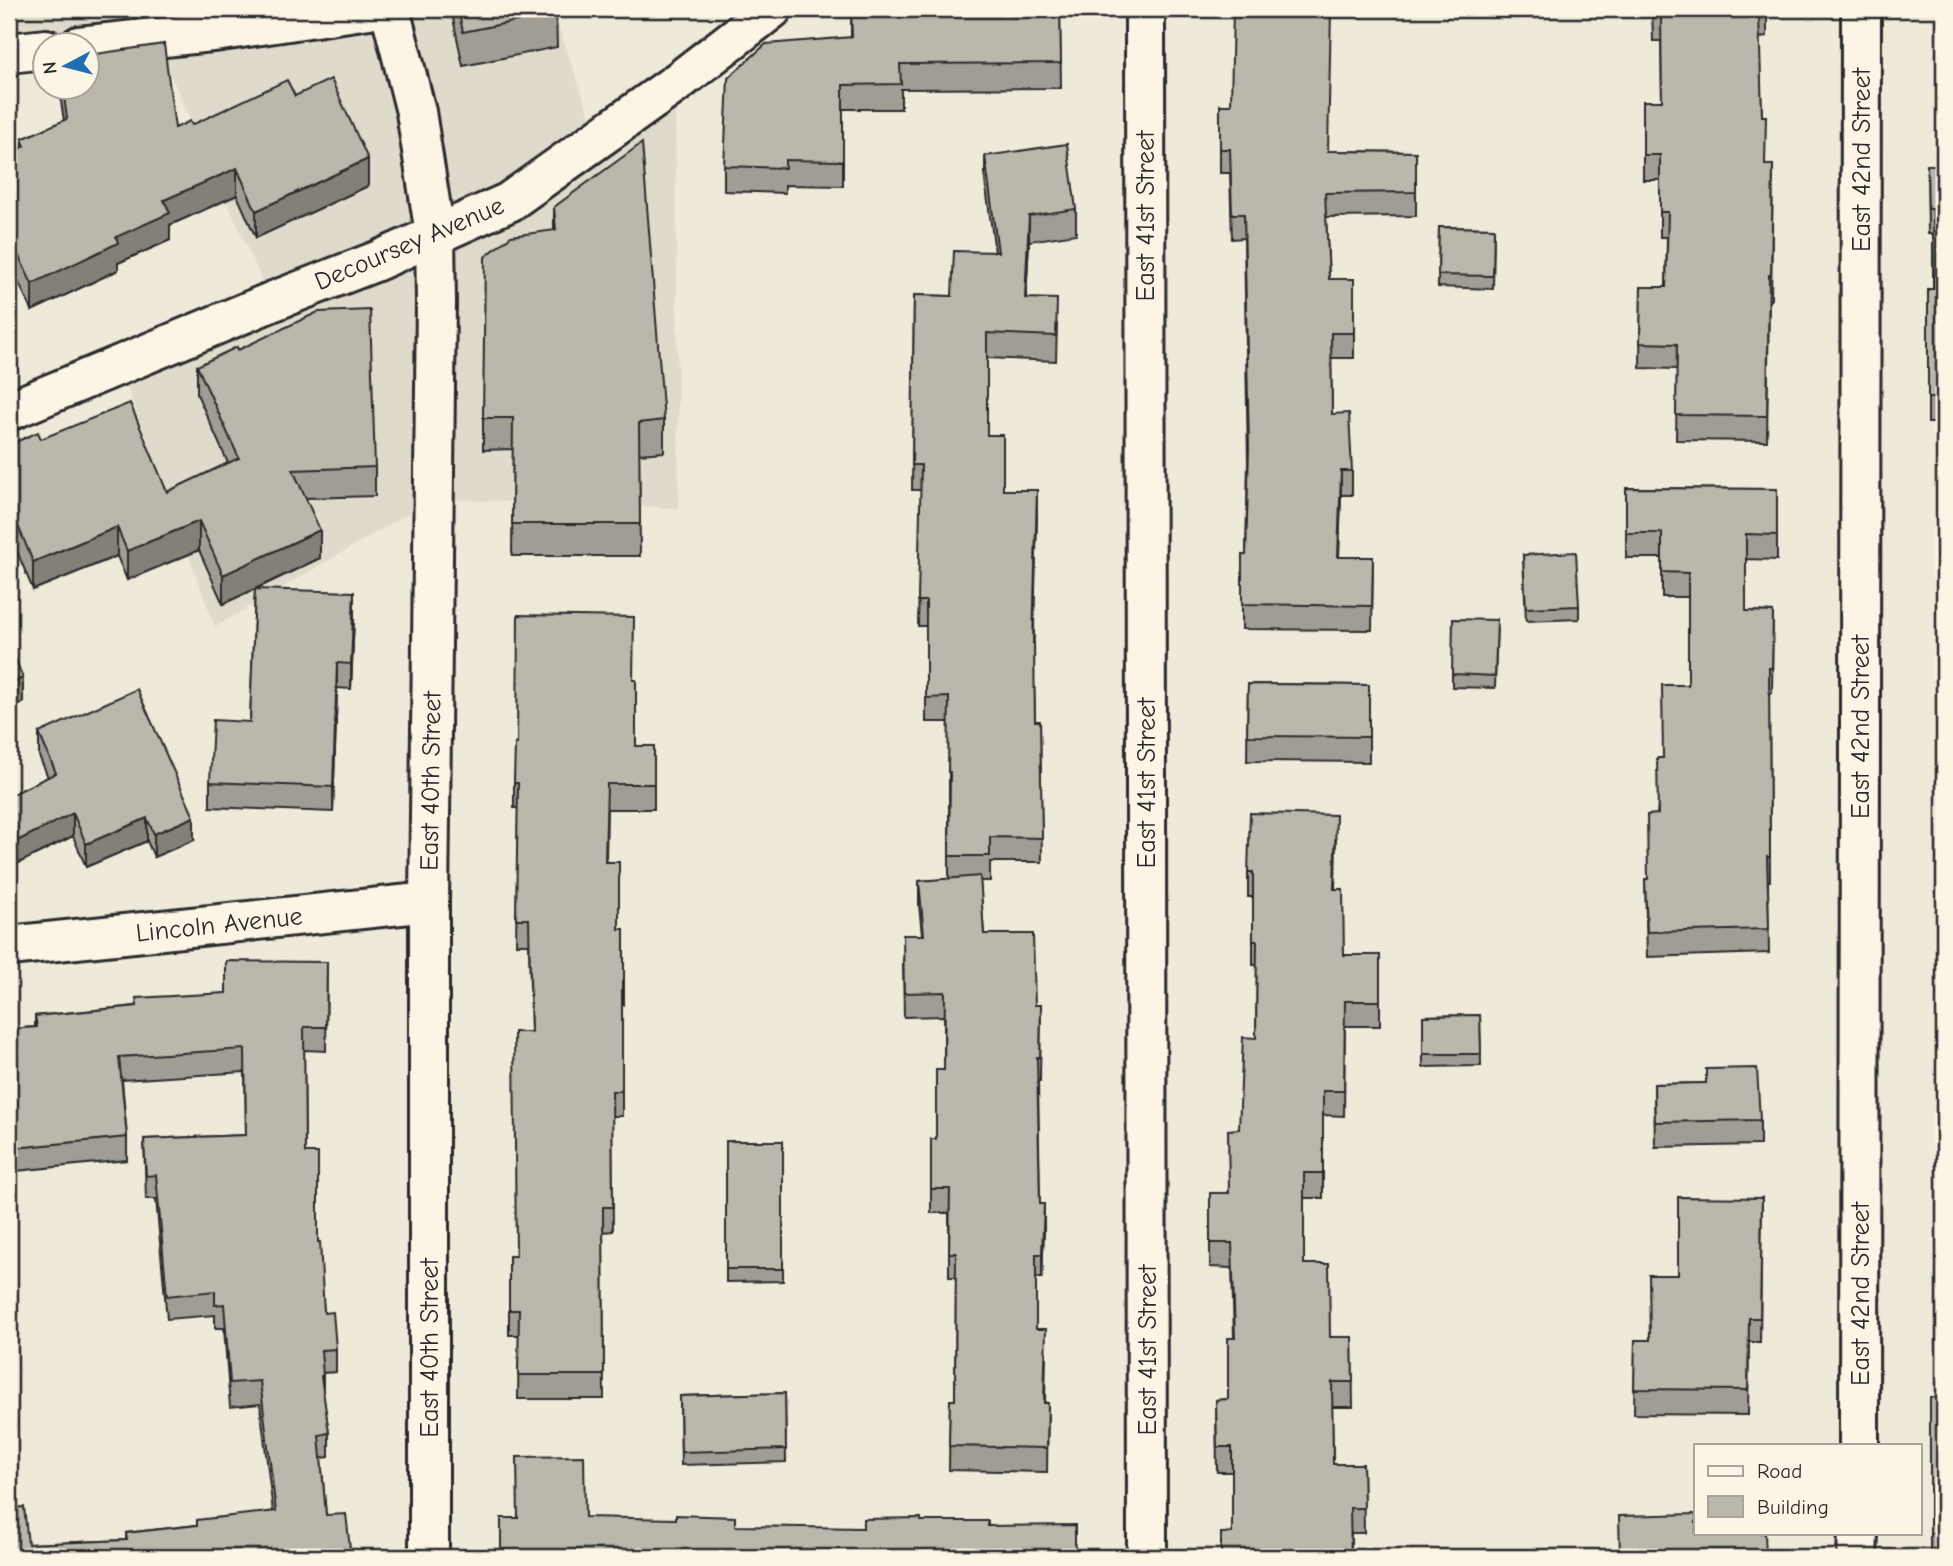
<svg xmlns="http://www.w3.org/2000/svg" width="1953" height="1566" font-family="'Comic Neue',sans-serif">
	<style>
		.built { fill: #e0dacc }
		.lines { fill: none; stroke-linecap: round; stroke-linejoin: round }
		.minor-casing { stroke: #2b2b2b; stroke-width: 44 }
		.secondary-casing { stroke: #2b2b2b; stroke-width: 44 }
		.minor { stroke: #fcf5e5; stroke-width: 38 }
		.secondary { stroke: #fcf5e5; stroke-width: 38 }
		.wall { fill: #a29d94; stroke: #2b2b2b; stroke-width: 2 }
		.shaded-wall { fill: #848078; stroke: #2b2b2b; stroke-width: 2 }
		.building { fill: #bcb7ac; stroke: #2b2b2b; stroke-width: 2 }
		.labels { text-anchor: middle; stroke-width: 6; stroke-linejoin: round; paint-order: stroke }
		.street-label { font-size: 26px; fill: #2b2b2b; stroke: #fcf5e5 }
	</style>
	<rect width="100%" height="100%" fill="#efe9da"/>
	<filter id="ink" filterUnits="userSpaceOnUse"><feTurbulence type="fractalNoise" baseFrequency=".0143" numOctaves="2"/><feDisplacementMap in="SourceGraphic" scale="14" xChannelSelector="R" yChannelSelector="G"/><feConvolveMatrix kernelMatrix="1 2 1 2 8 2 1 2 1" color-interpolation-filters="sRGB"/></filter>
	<g filter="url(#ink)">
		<!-- built -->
		<polygon class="built" points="9,9 555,9 558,25 598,139 675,84 679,508 433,499 215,627 119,365 271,301 154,38 9,53"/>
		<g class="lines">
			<!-- minor casing -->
			<g class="minor-casing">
				<g id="minor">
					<polyline points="390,9 416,112 435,234 436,302 429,902 429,1557"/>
					<polyline points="1145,9 1147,1557"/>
					<polyline points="79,46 221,31 369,9"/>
					<polyline points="9,53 46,49"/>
					<polyline points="9,946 429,902"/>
					<polyline points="1859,1445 1861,9"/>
					<polyline points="1857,1557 1858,1533"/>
				</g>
			</g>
			<!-- secondary casing -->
			<g class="secondary-casing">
				<polyline id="secondary" points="9,411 271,302 377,261 509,202 675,84 772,9"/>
			</g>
			<!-- minor -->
			<use href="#minor" class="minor"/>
			<!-- secondary -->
			<use href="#secondary" class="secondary"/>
		</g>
		<!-- wall -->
		<g class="wall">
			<polygon points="451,9 568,9 556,10 557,47 463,66"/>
			<polygon points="851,9 1060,9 1061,88 901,89 901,109 843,109 843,186 785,185 785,193 724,191 724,166 851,37"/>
			<polygon points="1652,9 1767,9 1767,37 1759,38 1762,116 1765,165 1773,165 1771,300 1769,300 1767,441 1676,440 1677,369 1640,368 1641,287 1666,287 1667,237 1660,237 1660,180 1643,180 1643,101 1662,101 1661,41 1653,41"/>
			<rect x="1942" y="9" width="2" height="30"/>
			<polygon points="59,88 88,88 175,128 192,125 295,96 368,186 256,238 237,195 170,225 170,240 118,263 118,270 32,311 9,262 9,154 22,148 22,139 64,121"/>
			<polygon points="1220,105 1329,151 1416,152 1416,216 1326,217 1329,279 1354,279 1354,358 1331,358 1332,414 1352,471 1352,495 1341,495 1339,557 1373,557 1372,630 1242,629 1242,555 1246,555 1248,461 1244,238 1232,239 1230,173 1220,173"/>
			<polygon points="985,156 1076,209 1076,234 1029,241 1026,298 1057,324 1056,361 987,358 987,435 1003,490 1037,515 1033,643 1035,721 1040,721 1042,862 990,862 990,881 980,881 984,934 1035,1005 1041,1005 1040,1081 1038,1081 1040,1204 1044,1228 1042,1278 1036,1278 1036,1329 1046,1353 1045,1403 1048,1403 1047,1472 949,1470 950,1400 955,1400 956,1277 949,1277 949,1213 931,1213 931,1139 936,1139 944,1070 944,1016 904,1017 903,959 922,935 919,905 919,881 949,879 949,722 926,722 926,626 918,626 921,490 912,490 914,295 952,296 995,252 985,181"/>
			<polygon points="1927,165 1944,165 1944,423 1928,423 1928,289 1933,289 1933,234 1928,234"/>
			<polygon points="554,207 664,420 664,452 639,454 640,556 512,556 513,449 483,450 483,418 554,231"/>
			<polygon points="1439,227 1494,228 1493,289 1438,287"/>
			<polygon points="197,366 375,467 375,496 306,498 320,558 256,589 354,617 351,689 337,688 333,812 210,807 210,782 250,722 255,589 223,604 199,550 127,580 117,556 33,590 9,532 9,445 41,439 167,492 228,463 197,394"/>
			<polygon points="1626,488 1777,489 1777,560 1746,559 1746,611 1773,612 1772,693 1769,693 1770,881 1768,881 1769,953 1647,957 1645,879 1648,879 1657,814 1663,758 1688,685 1688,597 1662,597 1662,558 1626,558"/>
			<polygon points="1523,555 1579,606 1579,619 1526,621"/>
			<polygon points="1497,620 1495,688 1452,687 1452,674"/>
			<polygon points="633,680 636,746 654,746 654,809 607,809 606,862 619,929 624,929 624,1005 622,1005 622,1116 612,1116 613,1231 603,1232 604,1399 518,1399 519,1335 509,1335 509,1256 516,1256 531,1032 529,944 516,944 518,808 514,808 514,783 517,744"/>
			<polygon points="1248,684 1369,685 1369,762 1247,761"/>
			<polygon points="39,733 194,840 154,857 147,841 86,867 73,836 9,868 9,796 48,777 39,756"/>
			<polygon points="1336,840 1335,889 1344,955 1380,955 1380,1026 1345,1026 1344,1116 1323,1115 1323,1198 1304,1198 1304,1264 1330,1337 1352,1337 1353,1407 1332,1407 1333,1464 1363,1464 1364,1533 1351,1533 1351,1557 1221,1557 1221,1533 1232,1533 1232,1472 1217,1472 1216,1400 1228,1399 1234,1338 1232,1268 1210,1267 1210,1193 1228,1193 1256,1038 1257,965 1253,965 1253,897 1248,897 1248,872"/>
			<polygon points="327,962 326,1051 304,1050 305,1153 318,1242 324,1313 336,1349 336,1372 323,1373 323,1394 329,1433 329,1457 321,1458 326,1515 351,1557 28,1544 126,1540 126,1533 197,1525 273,1512 260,1404 230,1407 224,1328 215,1328 215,1315 167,1319 156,1199 146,1199 144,1139 246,1135 245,1072 122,1080 127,1137 127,1160 16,1171 16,1180 9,1181 9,1029 35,1027 35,1016 136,1006 226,993"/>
			<polygon points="1480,1015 1481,1066 1423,1067 1423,1016"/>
			<polygon points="1706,1083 1760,1120 1760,1145 1655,1147 1654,1084"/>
			<polygon points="726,1141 783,1141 783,1281 726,1282"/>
			<polygon points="1762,1198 1760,1342 1749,1342 1748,1415 1634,1414 1635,1340 1650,1340 1678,1275"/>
			<polygon points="785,1393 786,1462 681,1465 680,1396"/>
			<rect x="1930" y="1397" width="14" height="160"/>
		</g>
		<!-- shaded-wall -->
		<g class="shaded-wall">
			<polygon points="368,159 368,186 256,238 256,211"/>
			<polygon points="237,168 237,195 170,225 170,240 118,263 118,270 32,311 32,284 116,237 164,200"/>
			<polygon points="1029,216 1029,241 1025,322 1025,298"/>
			<polygon points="1341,471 1341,495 1338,581 1338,557"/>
			<polygon points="1037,490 1037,515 1033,668 1033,643"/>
			<polygon points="199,521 199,550 127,580 127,551"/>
			<polygon points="117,527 117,556 33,590 33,562"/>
			<polygon points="320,530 320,558 223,604 223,575"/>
			<polygon points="354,592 354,617 351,689 351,664"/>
			<polygon points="337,663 337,688 333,812 333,787"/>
			<polygon points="23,678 23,703 9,709 9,684"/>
			<polygon points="73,813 73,836 9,868 9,845"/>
			<polygon points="194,817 194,840 154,857 154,834"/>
			<polygon points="147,818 147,841 86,867 86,844"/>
			<polygon points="1044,1204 1044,1228 1042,1278 1042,1254"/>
		</g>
		<!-- building -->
		<g class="building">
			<polygon points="458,9 556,9 557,13 463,32"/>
			<polygon points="851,9 1060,9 1061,63 900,64 901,84 843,85 843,161 785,160 785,168 724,166 728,78 766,44 852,37"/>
			<polygon points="1233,9 1331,9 1328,151 1416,152 1416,192 1325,193 1329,279 1354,279 1354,333 1331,333 1332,414 1349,413 1352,471 1341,471 1338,557 1373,557 1372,606 1242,604 1242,555 1246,555 1249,448 1244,214 1232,214 1230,149 1220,149 1220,105 1231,105"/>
			<polygon points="1653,9 1767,9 1767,13 1759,13 1762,116 1766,116 1765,165 1773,165 1771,275 1769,275 1767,416 1676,415 1677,344 1640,343 1641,287 1666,287 1668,212 1660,212 1660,155 1643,155 1643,101 1662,101 1661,16 1653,16"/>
			<polygon points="164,44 175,128 190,121 192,125 287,80 295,96 331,79 368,159 256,211 237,168 164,200 170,213 116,237 118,243 32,284 9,235 9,154 25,146 22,139 67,119 63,88 88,88 88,55"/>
			<polygon points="642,143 664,420 639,423 640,524 512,524 513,418 483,418 485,257 511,236 556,230 554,207"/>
			<polygon points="1067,144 1076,209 1029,216 1025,298 1057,299 1056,336 987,333 987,435 1003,435 1003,490 1037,490 1033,643 1034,643 1035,721 1040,721 1042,838 990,837 990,856 949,856 950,772 948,772 949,697 926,698 926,601 918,601 921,465 912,465 914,295 952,296 954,251 998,252 985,156"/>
			<polygon points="1927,165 1944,165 1944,398 1928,398 1928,289 1934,289 1933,209 1928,209"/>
			<polygon points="1439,227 1494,228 1493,276 1438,275"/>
			<polygon points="370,310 375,467 293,470 320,530 223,575 199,521 127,551 117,527 33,562 9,504 9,445 38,432 41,439 130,403 167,492 239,458 197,366 237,347 238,350 318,312"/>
			<polygon points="1626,488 1777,489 1777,535 1746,534 1746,611 1773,612 1772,668 1769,668 1770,857 1767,857 1769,929 1647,932 1645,879 1648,879 1647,815 1658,814 1657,758 1663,758 1662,685 1688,685 1688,573 1662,572 1662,533 1626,533"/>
			<polygon points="1576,552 1579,606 1526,608 1523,555"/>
			<polygon points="255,589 354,592 351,664 337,663 333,787 210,782 213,720 250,722"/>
			<polygon points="518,615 634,617 633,680 636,680 636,746 654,746 654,784 607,784 605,862 619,862 619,929 624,929 624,981 622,981 622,1091 612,1091 613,1207 603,1207 604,1375 518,1375 519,1310 509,1310 509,1256 516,1256 514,1032 531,1032 529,919 516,919 518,783 514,783 515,744 517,744"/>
			<polygon points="1453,619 1497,620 1495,676 1452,674"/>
			<polygon points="9,643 23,678 9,684"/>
			<polygon points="1248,684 1369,685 1369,737 1247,736"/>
			<polygon points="137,689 194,817 154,834 147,818 86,844 73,813 9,845 9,796 56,773 39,733"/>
			<polygon points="1250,813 1336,815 1334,889 1343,889 1344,955 1380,955 1380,1001 1345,1001 1344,1091 1323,1091 1323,1173 1304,1173 1304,1264 1329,1264 1330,1337 1352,1337 1353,1382 1332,1382 1333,1464 1363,1464 1364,1508 1350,1508 1351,1557 1221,1557 1221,1533 1232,1533 1232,1447 1217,1447 1216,1400 1228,1399 1228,1338 1235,1338 1232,1243 1210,1243 1210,1193 1229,1193 1228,1130 1239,1129 1243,1037 1256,1038 1257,941 1253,941 1253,872 1248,872"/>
			<polygon points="980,876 984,934 1033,934 1035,1005 1041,1005 1040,1057 1037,1057 1040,1204 1044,1204 1042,1254 1036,1254 1036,1329 1046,1329 1044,1403 1048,1403 1047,1448 949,1446 950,1400 955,1400 956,1253 949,1253 950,1189 931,1189 931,1139 936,1139 936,1070 944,1070 945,992 904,993 903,935 924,935 919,881"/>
			<polygon points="226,961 327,962 326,1027 304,1027 305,1153 318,1153 318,1242 320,1242 324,1313 333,1312 336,1349 321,1350 323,1376 321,1376 329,1433 319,1435 326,1515 346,1514 351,1557 9,1557 9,1508 24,1507 28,1544 127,1540 126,1533 197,1525 197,1520 276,1511 260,1381 230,1383 224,1304 215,1305 215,1291 167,1296 156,1175 146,1176 144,1139 246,1135 245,1049 119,1057 127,1137 15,1148 16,1156 9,1157 9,1029 37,1027 35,1016 137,1006 136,998 226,993"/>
			<polygon points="1480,1015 1481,1054 1423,1054 1423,1016"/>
			<polygon points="1757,1068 1760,1120 1655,1122 1654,1084 1706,1083 1706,1069"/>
			<rect x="726" y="1141" width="57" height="128"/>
			<polygon points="1678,1197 1762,1198 1760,1318 1749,1318 1748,1390 1634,1389 1635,1340 1650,1340 1649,1275 1678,1275"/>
			<polygon points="785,1393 786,1449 681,1452 680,1396"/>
			<rect x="1930" y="1397" width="14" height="136"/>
			<polygon points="584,1456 585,1517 676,1519 676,1515 735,1517 735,1526 863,1528 863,1519 921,1518 921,1521 988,1521 988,1526 1075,1525 1075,1557 501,1557 501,1518 518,1518 517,1457"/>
			<polygon points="1696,1514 1696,1533 1765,1533 1766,1557 1620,1557 1619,1516"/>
		</g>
	</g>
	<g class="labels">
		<!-- street labels -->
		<g class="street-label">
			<text transform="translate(1861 160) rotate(-90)" y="9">East 42nd Street</text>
			<text transform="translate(1145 216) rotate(-90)" y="9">East 41st Street</text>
			<text transform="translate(409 243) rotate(-23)" y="9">Decoursey Avenue</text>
			<text transform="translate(1860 727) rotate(-90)" y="9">East 42nd Street</text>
			<text transform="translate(430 781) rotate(-89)" y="9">East 40th Street</text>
			<text transform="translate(1146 783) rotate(-90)" y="9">East 41st Street</text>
			<text transform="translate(219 924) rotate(-6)" y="9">Lincoln Avenue</text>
			<text transform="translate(1860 1294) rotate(-90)" y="9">East 42nd Street</text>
			<text transform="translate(429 1348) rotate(-90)" y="9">East 40th Street</text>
			<text transform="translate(1147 1350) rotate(-90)" y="9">East 41st Street</text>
		</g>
	</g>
	<!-- margin -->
	<rect width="1953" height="1566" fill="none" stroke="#fcf5e5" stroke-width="35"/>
	<rect x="18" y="18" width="1918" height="1531" fill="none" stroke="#2b2b2b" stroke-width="2.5" filter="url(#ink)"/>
	<!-- legend -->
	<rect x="1694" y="1444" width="228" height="91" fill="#fcf5e5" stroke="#a8a49b" stroke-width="2"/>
	<rect x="1708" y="1466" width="35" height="10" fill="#fcf5e5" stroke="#a8a49b" stroke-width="2"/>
	<text x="1757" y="1478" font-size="21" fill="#2b2b2b">Road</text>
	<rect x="1708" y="1496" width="35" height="21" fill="#bcb7ac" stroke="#a8a49b" stroke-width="2"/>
	<text x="1757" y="1514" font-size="21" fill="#2b2b2b">Building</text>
	<!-- north arrow -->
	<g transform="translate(66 66) rotate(263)"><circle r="33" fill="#fcf5e5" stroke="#a8a49b" stroke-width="2"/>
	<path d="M0-5L12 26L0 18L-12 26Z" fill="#1f6fb2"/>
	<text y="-10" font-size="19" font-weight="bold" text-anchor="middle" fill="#2b2b2b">N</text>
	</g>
</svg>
